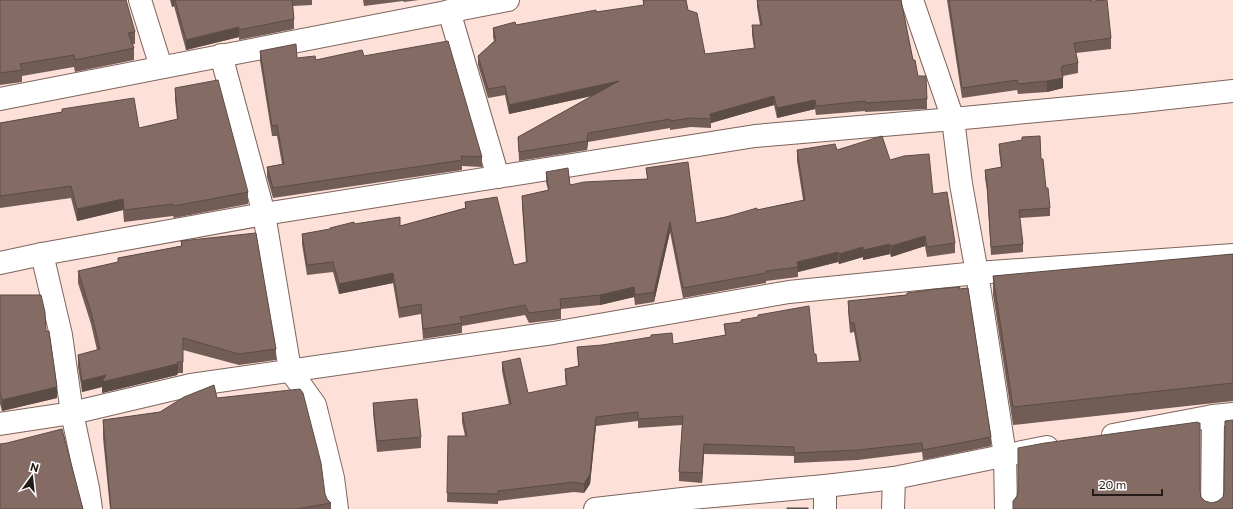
<svg xmlns="http://www.w3.org/2000/svg" width="1233" height="509" font-family="Commissioner,sans-serif">
	<style>
		.lines { fill: none; stroke-linecap: round; stroke-linejoin: round }
		.street-casing { stroke: #7c645d; stroke-width: 24 }
		.street { stroke: #fff; stroke-width: 22 }
		.wall { fill: #725d56 }
		.shaded-wall { fill: #5c4c46 }
		.building { fill: #846c64; stroke: #5c4c46 }
	</style>
	<rect width="100%" height="100%" fill="#fde1d8"/>
	<g class="lines">
		<!-- street casing -->
		<g class="street-casing">
			<g id="street">
				<polyline points="140,0 161,67"/>
				<polyline points="912,0 953,119 961,184 977,273 1005,455 1006,509"/>
				<polyline points="449,11 498,177"/>
				<polyline points="221,55 264,214 290,370 315,405 333,478 337,509"/>
				<polyline points="0,99 508,0"/>
				<polyline points="42,254 61,335 72,413 88,488 91,509"/>
				<polyline points="0,263 42,254 264,214 755,136 953,119 1133,102 1233,91"/>
				<polyline points="0,424 72,413 191,385 553,333 789,292 977,273 1233,255"/>
				<polyline points="1113,435 1213,416 1233,414"/>
				<polyline points="825,486 825,509"/>
				<polyline points="595,509 691,498 825,486 894,478 1047,447"/>
				<polyline points="893,509 894,478"/>
				<polyline points="1212,509 1213,416"/>
			</g>
		</g>
		<!-- street -->
		<use href="#street" class="street"/>
	</g>
	<!-- wall -->
	<g class="wall">
		<polygon points="0,0 135,32 135,44 133,44 134,48 134,60 75,72 74,67 22,76 22,82 0,85"/>
		<polygon points="170,0 312,0 312,5 293,6 294,19 294,29 239,40 239,37 186,50 174,6 172,7"/>
		<polygon points="363,0 419,0 404,2 403,1 364,6"/>
		<polygon points="643,0 688,10 705,54 754,49 752,35 752,25 760,25 757,7 757,0 901,0 913,60 918,76 927,99 927,109 865,112 865,111 816,115 815,109 777,118 774,105 711,123 711,128 691,127 670,130 670,128 588,142 587,150 519,161 518,137 592,96 509,114 505,95 488,98 478,65 478,56 494,41 493,37 493,28 516,25 596,12 643,6"/>
		<polygon points="947,0 1091,0 1111,38 1111,49 1076,53 1078,63 1078,73 1063,76 1063,88 1047,92 1018,94 1017,90 962,98"/>
		<polygon points="260,51 297,58 316,60 364,56 482,157 482,167 462,166 462,170 273,198 267,177 267,167 282,164 277,136 272,136 260,61"/>
		<polygon points="175,88 248,192 248,204 174,218 173,216 124,222 123,210 77,221 71,198 0,208 0,123 62,112 62,109 139,128 177,119 175,100"/>
		<polygon points="999,144 1041,159 1050,208 1050,216 1020,218 1023,244 1023,252 991,255 987,191 985,178 985,170 1001,167 999,151"/>
		<polygon points="797,150 837,150 890,160 933,194 955,243 955,253 927,257 925,246 891,257 890,254 863,260 863,257 839,264 838,262 798,272 798,277 766,281 766,283 683,298 670,232 654,302 635,305 634,297 600,305 561,309 561,319 529,323 525,315 462,326 462,333 423,339 421,314 399,318 393,283 339,294 333,272 307,275 302,244 302,234 330,229 354,224 400,226 465,208 465,202 514,265 526,263 522,206 522,196 548,190 546,182 546,172 570,185 647,179 646,168 696,223 803,200 797,161"/>
		<polygon points="181,241 276,349 276,360 239,365 183,350 183,373 178,373 177,375 102,393 102,387 82,392 78,367 78,355 97,350 91,324 78,283 78,271 118,262 118,258 181,246"/>
		<polygon points="1233,254 1233,401 1013,425 993,295 993,276"/>
		<polygon points="960,289 991,437 991,446 923,460 922,452 858,460 794,463 794,456 704,454 702,483 679,481 679,472 682,425 638,428 638,421 596,426 590,484 584,493 574,492 498,501 498,504 447,502 448,436 465,436 462,422 462,413 509,405 502,371 502,362 528,393 566,386 565,378 565,369 578,366 577,347 673,344 725,335 724,324 741,322 741,320 814,354 817,363 859,361 854,332 850,333 848,310 848,301"/>
		<polygon points="0,295 46,331 57,398 2,411 0,404"/>
		<polygon points="217,398 325,494 327,499 331,503 331,509 110,509 103,438 103,420 160,412"/>
		<polygon points="373,403 421,437 421,448 377,452 373,413"/>
	</g>
	<!-- shaded-wall -->
	<g class="shaded-wall">
		<polygon points="172,0 174,0 174,6 172,7"/>
		<polygon points="239,27 239,37 186,50 186,40"/>
		<polygon points="1063,78 1063,88 1047,92 1047,81"/>
		<polygon points="619,81 619,90 509,114 509,105"/>
		<polygon points="774,96 774,105 711,123 711,119 710,114"/>
		<polygon points="815,100 815,109 777,118 777,108"/>
		<polygon points="588,133 588,142 587,150 587,141"/>
		<polygon points="123,199 123,210 77,221 77,209"/>
		<polygon points="670,222 670,232 654,302 654,292"/>
		<polygon points="925,236 925,246 891,257 891,246"/>
		<polygon points="890,244 890,254 863,260 863,250"/>
		<polygon points="863,247 863,257 839,264 839,254"/>
		<polygon points="838,252 838,262 798,272 797,262"/>
		<polygon points="393,273 393,283 339,294 339,284"/>
		<polygon points="634,287 634,297 600,305 600,295"/>
		<polygon points="178,362 178,373 177,375 102,393 102,387 82,392 82,381 106,375"/>
		<polygon points="57,387 57,398 2,411 2,400"/>
		<polygon points="596,417 596,426 590,484 584,493 584,484"/>
		<polygon points="704,444 704,454 702,483 702,473"/>
	</g>
	<!-- building -->
	<g class="building">
		<polygon points="0,0 126,0 135,32 128,33 134,48 75,60 74,55 20,64 22,70 0,73"/>
		<polygon points="175,0 292,0 294,19 239,30 239,27 186,40"/>
		<polygon points="643,0 686,0 688,10 697,13 705,54 755,48 752,25 762,25 757,0 901,0 913,60 915,60 918,76 926,76 927,99 865,103 865,101 816,106 815,100 777,108 774,96 710,114 711,119 691,118 670,121 670,119 588,133 587,141 519,152 518,137 619,81 509,105 505,86 488,89 478,56 496,40 493,28 515,22 516,25 596,10 596,12 644,5"/>
		<polygon points="949,0 1091,0 1091,1 1107,0 1111,38 1074,43 1078,63 1062,66 1063,67 1061,68 1063,78 1047,81 1018,84 1017,80 962,88"/>
		<polygon points="448,41 482,157 461,156 462,160 273,188 267,167 284,164 277,125 272,126 260,51 296,44 297,58 315,56 316,60 362,50 364,56"/>
		<polygon points="218,80 248,192 174,206 173,204 124,210 123,199 77,209 71,186 0,196 0,123 62,112 62,109 134,98 139,128 178,119 175,88"/>
		<polygon points="882,136 890,160 904,156 929,154 933,194 947,192 955,243 927,247 925,236 891,246 890,244 863,250 863,247 839,254 838,252 797,262 798,267 766,271 766,273 683,288 670,222 654,292 635,295 634,287 600,295 560,299 561,309 529,313 525,305 460,317 462,323 423,329 421,304 399,308 393,273 339,284 333,262 307,265 302,234 330,229 330,228 354,222 354,224 400,217 400,226 466,208 465,202 497,197 514,265 527,262 522,196 549,190 546,172 568,168 570,185 584,182 648,179 646,168 688,162 696,223 726,217 757,208 757,210 805,200 797,150 835,144 837,150"/>
		<polygon points="1040,136 1041,159 1043,159 1046,188 1048,188 1050,208 1019,210 1023,244 991,247 987,183 985,170 1002,167 999,144 1022,140 1022,137"/>
		<polygon points="256,233 276,349 239,354 183,338 183,362 178,362 177,364 102,382 106,375 82,381 78,355 100,349 91,312 78,271 118,262 118,258 182,246 181,241"/>
		<polygon points="1233,254 1233,383 1013,407 993,276"/>
		<polygon points="960,287 959,289 968,288 991,437 923,450 922,443 858,450 794,453 794,447 704,444 702,473 679,472 683,416 638,419 638,412 596,417 590,474 584,484 574,482 498,491 498,494 447,493 448,436 467,436 462,413 511,404 502,362 520,358 528,393 567,385 565,369 579,366 577,347 602,345 651,337 651,335 672,333 673,344 726,335 724,324 741,322 741,320 758,317 758,315 809,306 814,354 816,354 817,363 861,361 854,323 850,323 848,301 907,295 907,293 936,289"/>
		<polygon points="0,295 41,295 45,312 46,331 49,331 57,387 2,400 0,393"/>
		<polygon points="214,385 217,398 300,389 303,393 321,463 325,494 327,499 331,503 296,509 111,509 103,420 160,412 184,397"/>
		<polygon points="417,399 421,437 377,441 373,403"/>
		<polygon points="1233,420 1233,509 1013,509 1013,501 1017,496 1018,490 1018,448 1045,443 1198,422 1198,423 1200,423 1200,491 1201,497 1205,501 1212,503 1218,501 1223,497 1224,491 1225,421"/>
		<polygon points="62,429 83,509 0,509 0,444 7,443"/>
		<rect x="787" y="508" width="21" height="1"/>
	</g>
	<!-- north arrow -->
	<g transform="translate(32 477) rotate(15)" stroke="#ffffff" stroke-width="3" paint-order="stroke">
	<path d="M0-3L7 15L0 10L-7 15Z" fill="#241b18"/>
	<text y="-6" font-size="11" font-weight="bold" text-anchor="middle" fill="#241b18">N</text>
	</g>
	<!-- scale -->
	<path d="M1093 489v6h69v-6" fill="none" stroke="#241b18" stroke-width="2"/>
	<text x="1099" y="489" font-size="12" fill="#241b18" stroke="#ffffff" stroke-width="3" paint-order="stroke">20 m</text>
</svg>
